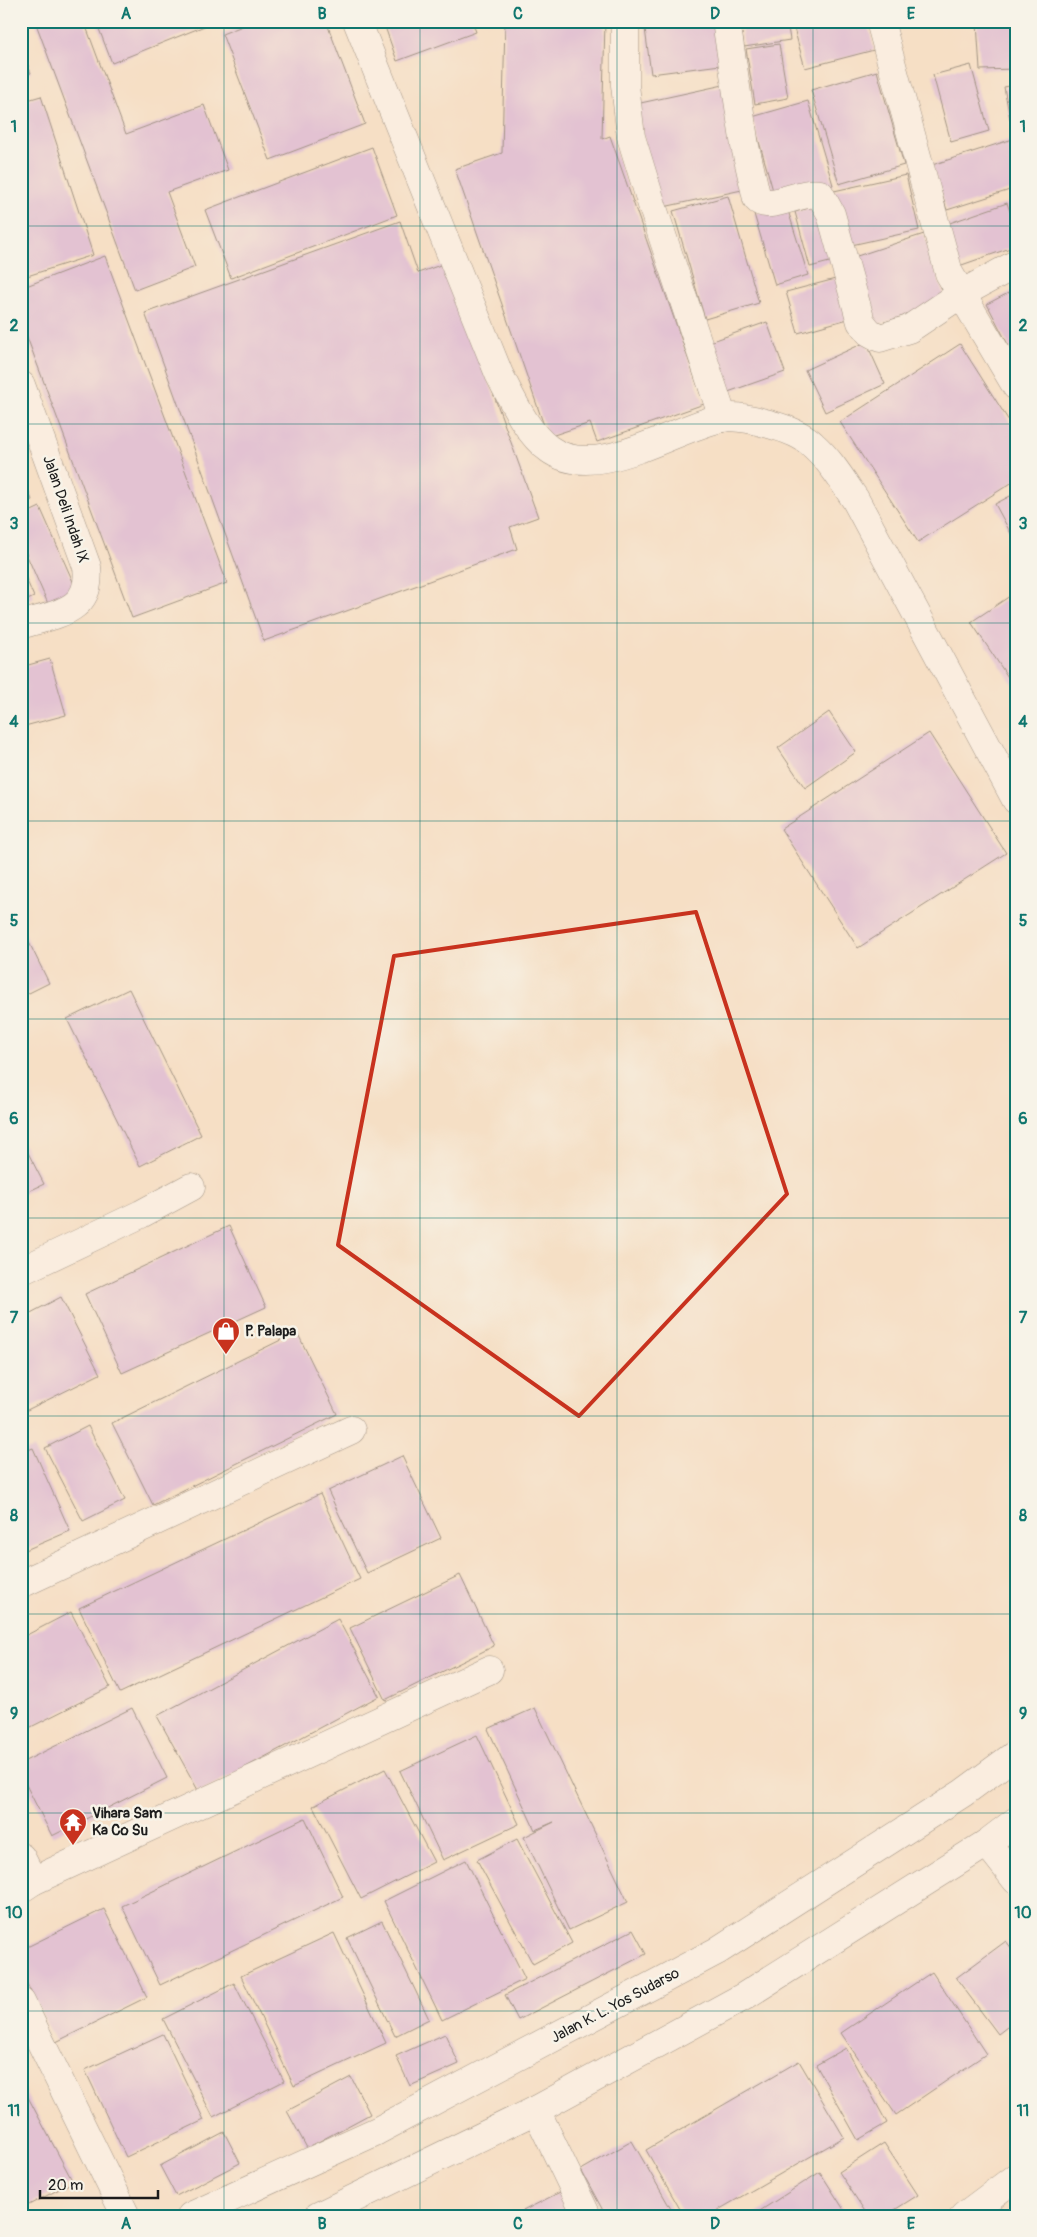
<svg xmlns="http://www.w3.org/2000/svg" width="1037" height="2237" font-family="Pangolin,sans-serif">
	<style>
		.building { fill: #cca1e2 }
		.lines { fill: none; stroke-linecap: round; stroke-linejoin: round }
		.minor-casing { stroke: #3d3935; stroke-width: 29 }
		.highway-casing { stroke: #3d3935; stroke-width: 29 }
		.minor { stroke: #fff; stroke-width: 28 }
		.highway { stroke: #fff; stroke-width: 28 }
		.marked { fill: none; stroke: #c8321e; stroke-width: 4; stroke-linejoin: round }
		.grid { fill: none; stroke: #0f766e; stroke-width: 1; stroke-opacity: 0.55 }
		.labels { text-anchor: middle; stroke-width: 5; stroke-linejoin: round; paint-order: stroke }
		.street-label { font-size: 15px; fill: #1c1c1c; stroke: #f7f3e8 }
		.poi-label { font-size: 15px; font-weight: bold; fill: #1c1c1c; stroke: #f7f3e8; text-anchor: start }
		.neatline { fill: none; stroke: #0f766e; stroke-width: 2 }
		.grid-label { font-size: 16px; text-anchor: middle; font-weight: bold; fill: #0f766e }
	</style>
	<rect width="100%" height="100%" fill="#f7f3e8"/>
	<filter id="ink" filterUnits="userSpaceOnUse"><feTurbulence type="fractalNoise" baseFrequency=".02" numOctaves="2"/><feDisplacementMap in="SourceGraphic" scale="10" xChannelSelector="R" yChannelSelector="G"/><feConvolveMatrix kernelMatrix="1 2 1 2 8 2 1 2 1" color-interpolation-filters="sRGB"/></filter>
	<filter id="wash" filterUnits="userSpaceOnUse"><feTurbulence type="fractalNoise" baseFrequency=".0096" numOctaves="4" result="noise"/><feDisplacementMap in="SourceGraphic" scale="20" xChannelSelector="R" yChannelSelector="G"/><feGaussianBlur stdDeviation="1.12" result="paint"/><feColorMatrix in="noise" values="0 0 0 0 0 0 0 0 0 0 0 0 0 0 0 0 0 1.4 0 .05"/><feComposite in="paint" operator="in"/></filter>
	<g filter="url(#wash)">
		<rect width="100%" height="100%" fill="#f5dfc5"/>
		<g id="blocks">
			<!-- building -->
			<g class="building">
				<polygon points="35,21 84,21 126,134 204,105 228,170 167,192 195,267 135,290"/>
				<polygon points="96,21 217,21 112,63"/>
				<polygon points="255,21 326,21 365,124 270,160 222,34"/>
				<polygon points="383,21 472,21 476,32 397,61"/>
				<polygon points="505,21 605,21 602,139 610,136 704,404 597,442 590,423 548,437 455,169 502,153"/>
				<polygon points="644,21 722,21 728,64 651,74"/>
				<polygon points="740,21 787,21 790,40 744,47"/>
				<polygon points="792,21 867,21 874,50 805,68"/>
				<polygon points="1016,21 1016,69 980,70 977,23"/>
				<polygon points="779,44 788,98 755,104 746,49"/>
				<polygon points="21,49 31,73 21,77"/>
				<polygon points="971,65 989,131 951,142 933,75"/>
				<polygon points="877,71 904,165 839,184 811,90"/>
				<polygon points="728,84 751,188 659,208 636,104"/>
				<polygon points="1016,85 1016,118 1010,119 1004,87"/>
				<polygon points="41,96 93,255 21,278 21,102"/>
				<polygon points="808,101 833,185 776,201 752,117"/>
				<polygon points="1016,138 1016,188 947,210 932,165"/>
				<polygon points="372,147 397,215 231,278 205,210"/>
				<polygon points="906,175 919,230 847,246 834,191"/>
				<polygon points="728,196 759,303 705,319 673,211"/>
				<polygon points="826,203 841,259 810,267 795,212"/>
				<polygon points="1007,203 1016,228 1016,246 956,267 941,226"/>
				<polygon points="786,204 808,275 775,285 754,214"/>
				<polygon points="400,221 418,273 446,263 538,517 510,527 517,549 264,641 145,313"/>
				<polygon points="924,234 946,302 876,325 854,257"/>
				<polygon points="105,256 227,583 132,618 21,321 21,288"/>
				<polygon points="843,277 855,317 798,333 786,292"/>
				<polygon points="1016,289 1016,356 1014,356 987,304"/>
				<polygon points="767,322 785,372 728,392 710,342"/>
				<polygon points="866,342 885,384 825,412 805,370"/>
				<polygon points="960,344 1016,432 1016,480 918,542 840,422"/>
				<polygon points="21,472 32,500 21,504"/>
				<polygon points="1016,493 1016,543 995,504"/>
				<polygon points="40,507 78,593 49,606 21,542 21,516"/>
				<polygon points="21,567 34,597 21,603"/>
				<polygon points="1016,592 1016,689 971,622"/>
				<polygon points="50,659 66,715 21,727 21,667"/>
				<polygon points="829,712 856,752 805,788 778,748"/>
				<polygon points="929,733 1006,853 858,948 781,829"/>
				<polygon points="21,926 49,983 21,997"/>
				<polygon points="129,989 201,1135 140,1166 67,1019"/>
				<polygon points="21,1143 23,1143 44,1184 21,1195"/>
				<polygon points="229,1226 266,1307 122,1373 85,1294"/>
				<polygon points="61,1297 100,1374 21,1413 21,1318"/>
				<polygon points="297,1332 337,1414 153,1505 112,1423"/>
				<polygon points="88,1426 125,1500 83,1521 45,1448"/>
				<polygon points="33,1448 70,1531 21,1552 21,1453"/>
				<polygon points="402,1456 441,1538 367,1573 328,1491"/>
				<polygon points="320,1494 360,1579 120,1693 79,1608"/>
				<polygon points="460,1575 494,1646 385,1700 350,1628"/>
				<polygon points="71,1612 110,1687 21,1732 21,1638"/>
				<polygon points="338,1619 379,1696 199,1792 157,1716"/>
				<polygon points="132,1708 167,1778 52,1836 21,1775 21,1763"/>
				<polygon points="535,1708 628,1902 569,1930 524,1837 554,1822 535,1830 488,1729"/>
				<polygon points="477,1735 519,1824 443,1860 400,1771"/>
				<polygon points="385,1769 434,1862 361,1899 313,1806"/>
				<polygon points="305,1818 343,1897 160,1985 122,1906"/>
				<polygon points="517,1839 572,1943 533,1964 477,1860"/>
				<polygon points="466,1860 525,1979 442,2020 384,1901"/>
				<polygon points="104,1909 147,1997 56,2042 21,1972 21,1950"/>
				<polygon points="382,1921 429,2019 395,2036 347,1938"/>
				<polygon points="633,1930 646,1954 518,2020 505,1995"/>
				<polygon points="334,1933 386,2043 294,2086 241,1976"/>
				<polygon points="1006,1941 1016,1954 1016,2020 998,2034 956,1978"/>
				<polygon points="932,1972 986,2054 896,2115 841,2033"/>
				<polygon points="234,1983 284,2081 213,2117 163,2019"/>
				<polygon points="163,2034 204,2120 126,2157 85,2070"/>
				<polygon points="445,2034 459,2064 410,2086 396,2056"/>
				<polygon points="846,2048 887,2123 858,2140 816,2065"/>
				<polygon points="799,2061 844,2137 708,2216 684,2216 646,2150"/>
				<polygon points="351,2077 370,2114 307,2148 287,2111"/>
				<polygon points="21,2084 73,2182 21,2209"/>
				<polygon points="224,2132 240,2163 176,2196 160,2166"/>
				<polygon points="632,2141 675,2216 606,2216 581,2170"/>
				<polygon points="884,2143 918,2195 885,2216 868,2216 839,2172"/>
				<polygon points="820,2172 848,2216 752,2216"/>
				<polygon points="564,2190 578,2216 513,2216"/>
			</g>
		</g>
	</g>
	<g filter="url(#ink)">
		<use href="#blocks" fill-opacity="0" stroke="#3d3935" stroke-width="1"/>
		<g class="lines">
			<!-- minor casing -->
			<g class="minor-casing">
				<g id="minor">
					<path d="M357,21L499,374C511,397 527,434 549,449C595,483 672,429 721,418C736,415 755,420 769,424C784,428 802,434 813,445C830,460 842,480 855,499L1016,800"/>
					<polyline points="625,21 625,85 631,137 652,205 723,418"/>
					<path d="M726,21L745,146L757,199C768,212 800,190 820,194L831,214L861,322L869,332L880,338L909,329L961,294L1016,264"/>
					<polyline points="880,21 949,273 1016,386"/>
					<path d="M21,385L87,567C93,612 55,614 21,625"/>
					<polyline points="21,1271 141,1214 191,1187"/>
					<polyline points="21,1584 351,1430"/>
					<polyline points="987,1843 1016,1880"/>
					<polyline points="21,1857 33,1881"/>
					<polyline points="21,1889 33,1881 489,1670"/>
					<polyline points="21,2002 126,2216"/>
					<polyline points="536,2110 587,2216"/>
					<polyline points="964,2216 1016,2177"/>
				</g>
			</g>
			<!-- highway casing -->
			<g class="highway-casing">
				<g id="highway">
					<polyline points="191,2216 377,2131 717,1951 963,1793 1016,1754"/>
					<polyline points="318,2216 536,2110 743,1997 987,1843 1016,1821"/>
				</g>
			</g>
			<!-- minor -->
			<use href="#minor" class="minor"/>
			<!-- highway -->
			<use href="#highway" class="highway"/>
		</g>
	</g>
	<!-- marked area -->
	<path d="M0 0H1037V2237H0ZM696,912L787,1194L579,1416L338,1245L394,956Z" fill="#f5dfc5" fill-opacity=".55" fill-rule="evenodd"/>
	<path class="marked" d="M696,912L787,1194L579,1416L338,1245L394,956Z"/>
	<!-- grid -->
	<path class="grid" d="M224,21V2216M420,21V2216M617,21V2216M813,21V2216M21,226H1016M21,424H1016M21,623H1016M21,821H1016M21,1019H1016M21,1218H1016M21,1416H1016M21,1614H1016M21,1813H1016M21,2011H1016"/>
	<!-- icons -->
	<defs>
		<g id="shop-pin" transform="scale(1.4375)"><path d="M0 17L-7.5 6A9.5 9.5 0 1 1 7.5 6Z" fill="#c8321e" stroke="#f7f3e8"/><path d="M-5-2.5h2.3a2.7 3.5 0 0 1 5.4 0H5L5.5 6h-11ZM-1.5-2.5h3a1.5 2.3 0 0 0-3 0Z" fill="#fff"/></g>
		<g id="temple-pin" transform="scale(1.4375)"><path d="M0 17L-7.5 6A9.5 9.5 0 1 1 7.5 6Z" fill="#c8321e" stroke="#f7f3e8"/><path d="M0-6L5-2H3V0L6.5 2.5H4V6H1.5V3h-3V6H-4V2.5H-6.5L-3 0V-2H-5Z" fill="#fff"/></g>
	</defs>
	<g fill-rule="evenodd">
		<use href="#shop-pin" x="226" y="1331"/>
		<use href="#temple-pin" x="73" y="1822"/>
	</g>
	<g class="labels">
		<!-- street labels -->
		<g class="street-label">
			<text transform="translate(66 509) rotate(71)" y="5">Jalan Deli Indah IX</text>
			<text transform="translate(615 2005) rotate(-28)" y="5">Jalan K. L. Yos Sudarso</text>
		</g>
		<!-- poi labels -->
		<g class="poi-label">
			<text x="245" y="1336">P. Palapa</text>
			<text x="92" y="1818">Vihara Sam<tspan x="92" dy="17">Ka Co Su</tspan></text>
		</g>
	</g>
	<!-- margin -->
	<rect width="1037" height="2237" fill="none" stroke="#f7f3e8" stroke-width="55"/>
	<!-- scale -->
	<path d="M40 2190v8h118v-8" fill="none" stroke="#1c1c1c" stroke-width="2.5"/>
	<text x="48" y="2190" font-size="15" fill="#1c1c1c" stroke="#f7f3e8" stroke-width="4" paint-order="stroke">20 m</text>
	<rect x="28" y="28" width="982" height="2182" class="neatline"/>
	<g class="grid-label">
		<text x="126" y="19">A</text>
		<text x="322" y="19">B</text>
		<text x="518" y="19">C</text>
		<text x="715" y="19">D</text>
		<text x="911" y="19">E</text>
		<text x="14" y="132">1</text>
		<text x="1023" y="132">1</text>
		<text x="14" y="331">2</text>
		<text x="1023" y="331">2</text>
		<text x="14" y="529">3</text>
		<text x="1023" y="529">3</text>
		<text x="14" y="727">4</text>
		<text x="1023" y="727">4</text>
		<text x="14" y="926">5</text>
		<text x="1023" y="926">5</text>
		<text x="14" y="1124">6</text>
		<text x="1023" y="1124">6</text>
		<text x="14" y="1323">7</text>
		<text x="1023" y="1323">7</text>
		<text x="14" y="1521">8</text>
		<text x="1023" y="1521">8</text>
		<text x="14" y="1719">9</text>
		<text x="1023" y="1719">9</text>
		<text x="14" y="1918">10</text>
		<text x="1023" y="1918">10</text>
		<text x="14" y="2116">11</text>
		<text x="1023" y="2116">11</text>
		<text x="126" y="2229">A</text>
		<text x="322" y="2229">B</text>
		<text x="518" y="2229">C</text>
		<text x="715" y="2229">D</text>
		<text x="911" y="2229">E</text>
	</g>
</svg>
